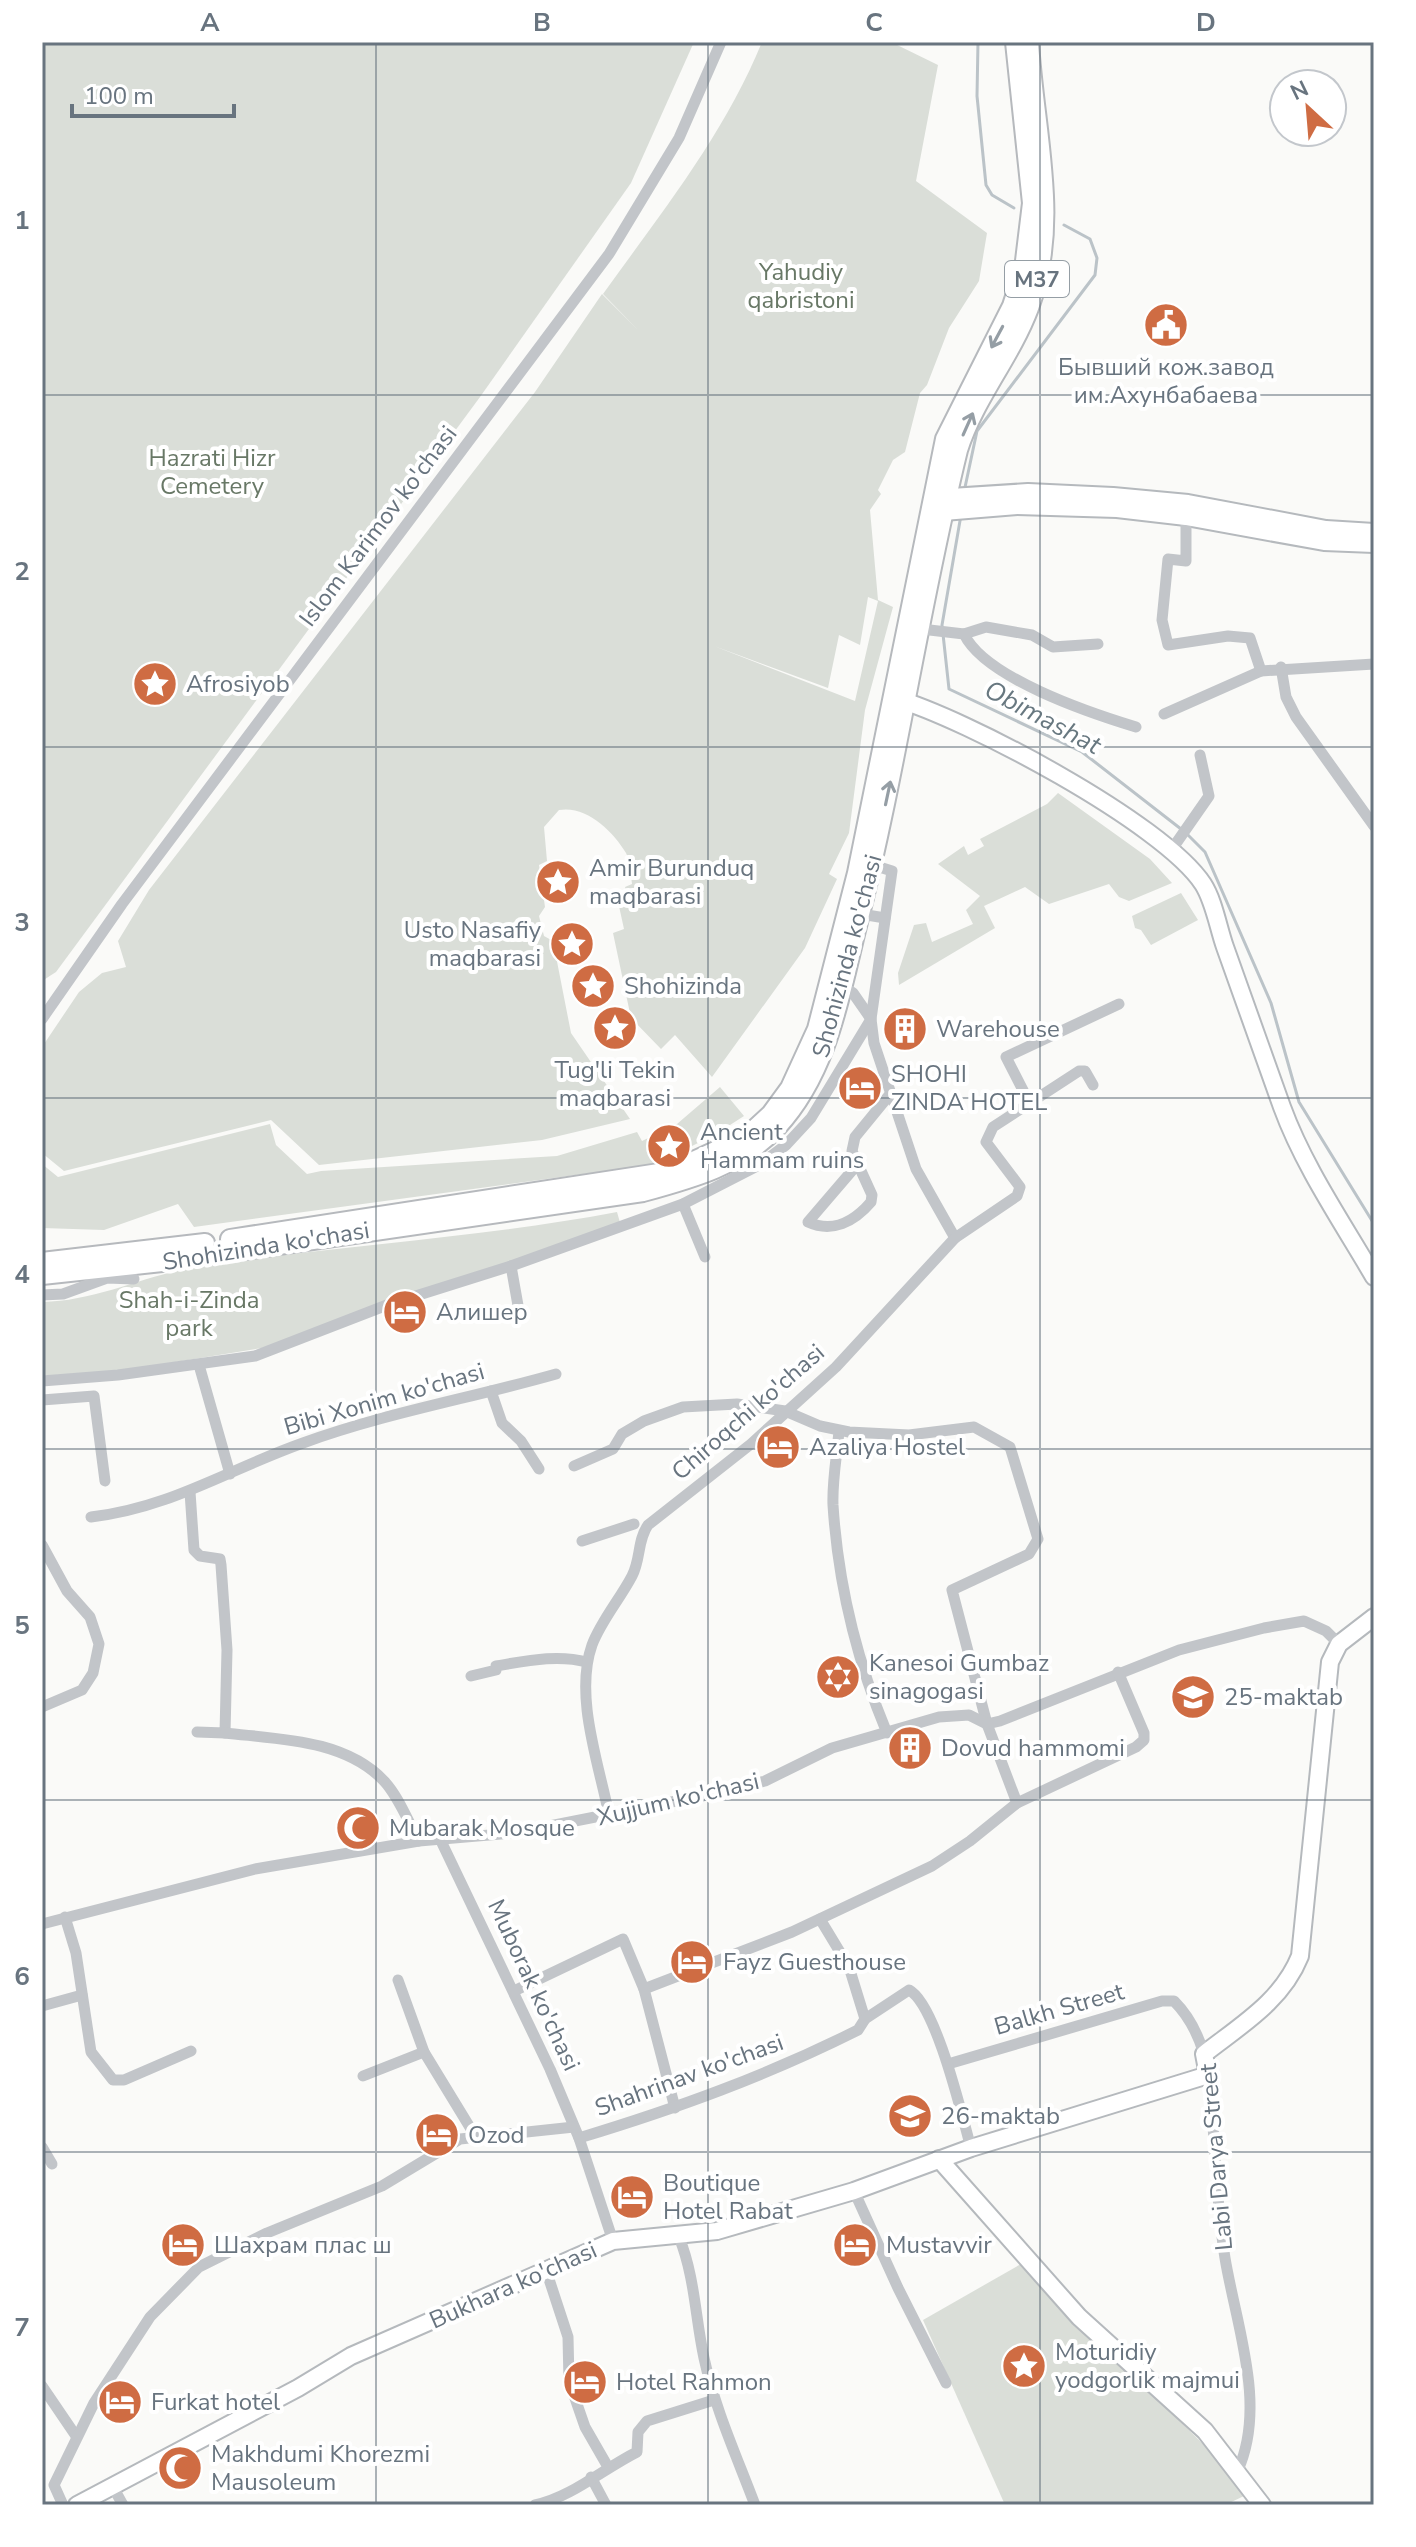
<svg xmlns="http://www.w3.org/2000/svg" width="1416" height="2547" font-family="'Nunito Sans',sans-serif">
	<style>
		.green { fill: #daded8; fill-rule: evenodd }
		.lines { fill: none; stroke-linecap: round; stroke-linejoin: round }
		.stream { stroke: #bbc3c8; stroke-width: 3 }
		.secondary-casing { stroke: #b5b9bd; stroke-width: 20 }
		.primary-casing { stroke: #b6b9bd; stroke-width: 22 }
		.street { stroke: #c2c5c9; stroke-width: 11 }
		.secondary { stroke: #fff; stroke-width: 16 }
		.primary { stroke: #fff; stroke-width: 18 }
		.oneway { stroke: #959ea5 }
		.grid { fill: none; stroke: #68747f; stroke-width: 2; stroke-opacity: 0.55 }
		.labels { text-anchor: middle; stroke-width: 8; stroke-linejoin: round; paint-order: stroke }
		.shield { fill: #fff; stroke: #959ea5; stroke-width: 2 }
		.shield-label { font-size: 22px; font-weight: bold; fill: #68747f }
		.park-label { font-size: 24px; fill: #687866; stroke: #fff }
		.poi-label { font-size: 24px; fill: #68747f; stroke: #fff; text-anchor: start }
		.street-label { font-size: 24px; fill: #68747f; stroke: #fff }
		.water-label { font-size: 26px; font-style: italic; fill: #687880; stroke: #fff }
		.neatline { fill: none; stroke: #68747f; stroke-width: 3 }
		.grid-label { font-size: 26px; text-anchor: middle; font-weight: bold; fill: #68747f }
	</style>
	<rect width="100%" height="100%" fill="#fafaf8"/>
	<!-- green -->
	<g class="green">
		<polygon points="42,42 694,42 631,183 480,397 56,972 42,981"/>
		<path d="M762,42H891L938,65L916,181L987,233L979,281L949,328L927,385L920,393L905,452L893,460L878,490L881,494L870,510L878,600L893,607L865,710L849,833L829,874L837,879L805,948L712,1077L675,1035L661,1049L631,1018L613,933L624,929L617,897L627,895L625,887L632,884C631,875 630,861 626,853C613,831 586,805 559,810L544,827L547,861L539,865L545,907L539,916L544,936L553,941L571,1033L630,1119L542,1140L319,1165L271,1120L64,1171L42,1153V1047L79,992L102,973L126,967L118,941L149,890L535,392L602,294L638,330L603,294C661,213 724,135 762,42ZM868,597L878,601L855,701L714,646L828,688L839,635L860,645Z"/>
		<polygon points="1058,793 1150,859 1172,883 1129,901 1119,897 1109,884 1049,904 1025,887 984,906 995,928 899,985 898,973 914,925 926,923 932,942 973,924 966,910 980,896 938,864 964,846 968,855 984,846 980,839 1047,804"/>
		<polygon points="1181,893 1198,920 1151,945 1141,930 1135,928 1132,916"/>
		<polygon points="720,1087 744,1116 716,1134 656,1164 194,1227 178,1204 104,1230 42,1228 42,1164 58,1177 270,1124 276,1145 307,1174 321,1171 557,1156 637,1132 642,1141 677,1124"/>
		<path d="M617,1212L621,1226L262,1348L126,1370L42,1376V1302C98,1301 147,1274 201,1266C340,1245 480,1238 617,1212Z"/>
		<polygon points="1021,2264 1205,2446 1244,2496 1225,2505 1005,2505 923,2320"/>
	</g>
	<g class="lines">
		<!-- stream -->
		<g class="stream">
			<polyline points="978,42 977,96 986,185 992,195 1014,208"/>
			<polyline points="964,492 977,431 1095,275 1097,258 1090,239 1064,225"/>
			<polyline points="961,515 942,625 949,689 1082,752 1181,829"/>
			<polyline points="1187,834 1205,852 1271,1003 1299,1102 1374,1224"/>
		</g>
		<!-- secondary casing -->
		<g class="secondary-casing">
			<g id="secondary">
				<polyline points="935,498 1028,492 1113,496 1188,503 1326,529 1374,532"/>
				<polyline points="931,513 1017,506 1117,509 1186,517 1324,542 1374,544"/>
				<path d="M894,698C965,718 1163,823 1203,884C1214,901 1218,927 1225,947C1244,1000 1263,1053 1282,1107C1304,1167 1342,1222 1374,1277"/>
				<polyline points="939,2159 1079,2317 1205,2431 1262,2505"/>
				<path d="M77,2505L298,2388L351,2356L613,2241L717,2231L854,2191L971,2148L1208,2075L1204,2054C1241,2025 1282,2001 1300,1956L1330,1662L1339,1644L1374,1617"/>
			</g>
		</g>
		<!-- primary casing -->
		<g class="primary-casing">
			<g id="primary">
				<polyline points="230,1239 672,1171 746,1137 771,1114 790,1088 817,1029 857,873 945,439 1012,306 1024,269 1032,203 1015,42"/>
				<polyline points="42,1262 205,1243"/>
				<path d="M42,1275L162,1262L643,1192C691,1179 742,1165 777,1127C828,1072 840,995 857,926C897,769 919,608 958,450C974,399 1010,358 1029,308C1061,220 1034,132 1029,42"/>
			</g>
		</g>
		<!-- street -->
		<g class="street">
			<polyline points="1186,517 1186,561 1168,559 1162,620 1168,645 1228,636 1250,638 1261,671"/>
			<path d="M921,629L964,634C985,678 1090,713 1136,727"/>
			<polyline points="964,634 986,627 1032,635 1053,647 1098,644"/>
			<polyline points="1281,667 1286,697 1296,717 1374,826"/>
			<polyline points="1164,714 1261,671 1374,664"/>
			<polyline points="1170,852 1209,796 1200,755"/>
			<polyline points="861,914 885,918"/>
			<polyline points="842,986 853,993 871,1019 874,1043 916,1169 955,1238"/>
			<polyline points="42,1019 122,904 609,254 679,138 721,42"/>
			<polyline points="1029,1102 1006,1057 1119,1004"/>
			<path d="M856,1166L808,1222C832,1233 854,1222 871,1202L872,1195L852,1151L855,1137L891,1093"/>
			<polyline points="683,1204 705,1257"/>
			<polyline points="511,1266 519,1311"/>
			<polyline points="42,1295 63,1294 107,1278 134,1279"/>
			<polyline points="199,1365 230,1474"/>
			<polyline points="42,1381 118,1375 255,1356 387,1305 511,1266 683,1204 759,1165 786,1145 811,1118 871,1019 892,871 873,865"/>
			<polyline points="491,1391 502,1423 521,1441 539,1469"/>
			<polyline points="42,1400 94,1396 105,1481"/>
			<path d="M839,1431C837,1455 832,1481 833,1505C838,1583 857,1661 887,1733"/>
			<polyline points="574,1466 613,1449 622,1434 644,1421 683,1407 737,1404 785,1411 820,1426 849,1432 909,1435 974,1427 1010,1447 1038,1539 1029,1554 952,1590 987,1724 1017,1803"/>
			<polyline points="190,1492 194,1550 200,1556 220,1559 221,1565 227,1650 225,1733 197,1732"/>
			<path d="M91,1517C170,1508 229,1469 303,1443C385,1413 472,1398 556,1374"/>
			<polyline points="582,1541 634,1524"/>
			<polyline points="42,1545 67,1591 90,1617 99,1644 93,1673 82,1690 42,1707"/>
			<path d="M471,1676L496,1670V1666C526,1661 557,1654 587,1662"/>
			<path d="M225,1733C277,1739 345,1739 384,1781C399,1797 408,1822 419,1841"/>
			<path d="M609,1815C599,1764 574,1696 592,1645C601,1621 620,1599 632,1576C641,1559 637,1541 648,1525L751,1444L836,1367L955,1238L1017,1196L1020,1187L986,1142L993,1127L1079,1071H1085L1093,1085"/>
			<polyline points="441,1841 550,2069 579,2138 613,2241"/>
			<polyline points="65,1917 76,1953 91,2052 113,2080 124,2080 191,2051"/>
			<polyline points="820,1919 849,1967 865,2019"/>
			<polyline points="42,1924 255,1869 419,1841 514,1833 717,1793 765,1781 832,1748 939,1717 969,1715 987,1724 1000,1721 1179,1650 1264,1628 1304,1621 1326,1631 1339,1644"/>
			<polyline points="398,1980 424,2052"/>
			<polyline points="644,1989 792,1932 932,1866 970,1841 1017,1803 1136,1747 1144,1740 1144,1733 1118,1672"/>
			<polyline points="514,1991 623,1939 644,1989 675,2108"/>
			<polyline points="42,2006 82,1995"/>
			<path d="M948,2064L1162,2001H1174C1189,2016 1198,2034 1204,2054"/>
			<path d="M1208,2075C1216,2135 1215,2198 1225,2258C1236,2325 1267,2405 1238,2470"/>
			<polyline points="363,2076 424,2052 474,2134"/>
			<path d="M579,2138C678,2108 766,2076 858,2030L865,2019L909,1990C936,2004 962,2116 971,2148"/>
			<polyline points="42,2147 52,2164"/>
			<polyline points="854,2191 898,2288 946,2383"/>
			<path d="M679,2237C695,2277 695,2316 704,2358C715,2409 737,2457 755,2505"/>
			<polyline points="546,2270 568,2337 569,2381 585,2427 608,2467"/>
			<polyline points="42,2386 76,2436"/>
			<polyline points="591,2477 606,2505"/>
			<polyline points="113,2487 123,2505"/>
			<polyline points="63,2505 54,2485 94,2403 150,2317 199,2267 267,2233 382,2186 460,2139 574,2127"/>
			<path d="M535,2505C572,2497 603,2469 637,2452L638,2432L647,2421L714,2400"/>
		</g>
		<!-- secondary -->
		<use href="#secondary" class="secondary"/>
		<!-- primary -->
		<use href="#primary" class="primary"/>
	</g>
	<!-- one-way arrows -->
	<defs><path id="oneway-shaft" d="M-6 0H5M1.5-3L5.5 0L1.5 3" fill="none" stroke-width="1.6" stroke-linecap="round" stroke-linejoin="round" transform="scale(2)"/></defs>
	<g class="oneway">
		<use href="#oneway-shaft" transform="translate(997 337) rotate(118)"/>
		<use href="#oneway-shaft" transform="translate(968 424) rotate(-66)"/>
		<use href="#oneway-shaft" transform="translate(888 793) rotate(-78)"/>
	</g>
	<!-- grid -->
	<path class="grid" d="M376,42V2505M708,42V2505M1040,42V2505M42,395H1374M42,747H1374M42,1098H1374M42,1449H1374M42,1800H1374M42,2152H1374"/>
	<!-- icons -->
	<defs>
		<g id="civic-disc" transform="scale(2.3)"><circle r="9.5" fill="#cf6c43" stroke="#fff"/><path d="M-.6-6.5H3V-4.5H.6V-3L4-1V1h2V6H-6V1h2V-1L-.6-3ZM-1.2 2.5V6h2.4V2.5Z" fill="#fff"/></g>
		<g id="sight-disc" transform="scale(2.3)"><circle r="9.5" fill="#cf6c43" stroke="#fff"/><path d="M0-6L1.8-2.2L6-1.7L2.9 1.2L3.7 5.4L0 3.3L-3.7 5.4L-2.9 1.2L-6-1.7L-1.8-2.2Z" fill="#fff"/></g>
		<g id="building-disc" transform="scale(2.3)"><circle r="9.5" fill="#cf6c43" stroke="#fff"/><path d="M-4-6H4V6H1V3H-1V6H-4ZM-2.5-4.3h1.7v1.8h-1.7ZM.8-4.3h1.7v1.8H.8ZM-2.5-1h1.7V.8h-1.7ZM.8-1h1.7V.8H.8Z" fill="#fff"/></g>
		<g id="hotel-disc" transform="scale(2.3)"><circle r="9.5" fill="#cf6c43" stroke="#fff"/><path d="M-6-4.5h1.5V1H6V5H4.5V3h-9V5H-6ZM-4 0a1.8 1.8 0 1 1 3.6 0ZM.5 0V-2.5h3Q6-2.5 6 0Z" fill="#fff"/></g>
		<g id="synagogue-disc" transform="scale(2.3)"><circle r="9.5" fill="#cf6c43" stroke="#fff"/><path d="M0-6.5L5.6 3.2H-5.6ZM0 6.5L5.6-3.2H-5.6Z" fill="#fff"/></g>
		<g id="school-disc" transform="scale(2.3)"><circle r="9.5" fill="#cf6c43" stroke="#fff"/><path d="M0-5L7-2L0 1L-7-2ZM-4 1L0 2.5L4 1V4Q0 6-4 4Z" fill="#fff"/></g>
		<g id="mosque-disc" transform="scale(2.3)"><circle r="9.5" fill="#cf6c43" stroke="#fff"/><path d="M3.5-4.9A6 6 0 1 0 3.5 4.9A5 5 0 1 1 3.5-4.9Z" fill="#fff"/></g>
	</defs>
	<g fill-rule="evenodd">
		<use href="#civic-disc" x="1166" y="325"/>
		<use href="#sight-disc" x="155" y="684"/>
		<use href="#sight-disc" x="558" y="882"/>
		<use href="#sight-disc" x="572" y="944"/>
		<use href="#sight-disc" x="593" y="986"/>
		<use href="#sight-disc" x="615" y="1028"/>
		<use href="#building-disc" x="905" y="1029"/>
		<use href="#hotel-disc" x="860" y="1088"/>
		<use href="#sight-disc" x="669" y="1146"/>
		<use href="#hotel-disc" x="405" y="1312"/>
		<use href="#hotel-disc" x="778" y="1447"/>
		<use href="#synagogue-disc" x="838" y="1677"/>
		<use href="#school-disc" x="1193" y="1697"/>
		<use href="#building-disc" x="910" y="1748"/>
		<use href="#mosque-disc" x="358" y="1828"/>
		<use href="#hotel-disc" x="692" y="1962"/>
		<use href="#school-disc" x="910" y="2116"/>
		<use href="#hotel-disc" x="437" y="2135"/>
		<use href="#hotel-disc" x="632" y="2197"/>
		<use href="#hotel-disc" x="183" y="2245"/>
		<use href="#hotel-disc" x="855" y="2245"/>
		<use href="#sight-disc" x="1024" y="2366"/>
		<use href="#hotel-disc" x="585" y="2382"/>
		<use href="#hotel-disc" x="120" y="2402"/>
		<use href="#mosque-disc" x="180" y="2468"/>
	</g>
	<g class="labels">
		<!-- shield labels -->
		<rect class="shield" x="1005" y="261" width="64" height="36" rx="6"/>
		<g class="shield-label">
			<text x="1037" y="287">M37</text>
		</g>
		<!-- park labels -->
		<g class="park-label">
			<text x="801" y="280">Yahudiy<tspan x="801" dy="28">qabristoni</tspan></text>
			<text x="212" y="466">Hazrati Hizr<tspan x="212" dy="28">Cemetery</tspan></text>
			<text x="189" y="1308">Shah-i-Zinda<tspan x="189" dy="28">park</tspan></text>
		</g>
		<!-- poi labels -->
		<g class="poi-label">
			<text x="1166" y="375" text-anchor="middle">Бывший кож.завод<tspan x="1166" dy="28">им.Ахунбабаева</tspan></text>
			<text x="186" y="692">Afrosiyob</text>
			<text x="589" y="876">Amir Burunduq<tspan x="589" dy="28">maqbarasi</tspan></text>
			<text x="541" y="938" text-anchor="end">Usto Nasafiy<tspan x="541" dy="28">maqbarasi</tspan></text>
			<text x="624" y="994">Shohizinda</text>
			<text x="936" y="1037">Warehouse</text>
			<text x="615" y="1078" text-anchor="middle">Tug'li Tekin<tspan x="615" dy="28">maqbarasi</tspan></text>
			<text x="891" y="1082">SHOHI<tspan x="891" dy="28">ZINDA HOTEL</tspan></text>
			<text x="700" y="1140">Ancient<tspan x="700" dy="28">Hammam ruins</tspan></text>
			<text x="436" y="1320">Алишер</text>
			<text x="809" y="1455">Azaliya Hostel</text>
			<text x="869" y="1671">Kanesoi Gumbaz<tspan x="869" dy="28">sinagogasi</tspan></text>
			<text x="1224" y="1705">25-maktab</text>
			<text x="941" y="1756">Dovud hammomi</text>
			<text x="389" y="1836">Mubarak Mosque</text>
			<text x="723" y="1970">Fayz Guesthouse</text>
			<text x="941" y="2124">26-maktab</text>
			<text x="468" y="2143">Ozod</text>
			<text x="663" y="2191">Boutique<tspan x="663" dy="28">Hotel Rabat</tspan></text>
			<text x="214" y="2253">Шахрам плас ш</text>
			<text x="886" y="2253">Mustavvir</text>
			<text x="1055" y="2360">Moturidiy<tspan x="1055" dy="28">yodgorlik majmui</tspan></text>
			<text x="616" y="2390">Hotel Rahmon</text>
			<text x="151" y="2410">Furkat hotel</text>
			<text x="211" y="2462">Makhdumi Khorezmi<tspan x="211" dy="28">Mausoleum</tspan></text>
		</g>
		<!-- street labels -->
		<g class="street-label">
			<text transform="translate(378 526) rotate(-53)" y="8">Islom Karimov ko'chasi</text>
			<text transform="translate(847 956) rotate(-75)" y="8">Shohizinda ko'chasi</text>
			<text transform="translate(266 1246) rotate(-9)" y="8">Shohizinda ko'chasi</text>
			<text transform="translate(384 1399) rotate(-16)" y="8">Bibi Xonim ko'chasi</text>
			<text transform="translate(748 1412) rotate(-41)" y="8">Chiroqchi ko'chasi</text>
			<text transform="translate(678 1799) rotate(-13)" y="8">Xujjum ko'chasi</text>
			<text transform="translate(534 1985) rotate(65)" y="8">Muborak ko'chasi</text>
			<text transform="translate(1059 2009) rotate(-16)" y="8">Balkh Street</text>
			<text transform="translate(689 2075) rotate(-20)" y="8">Shahrinav ko'chasi</text>
			<text transform="translate(1216 2157) rotate(-95)" y="8">Labi Darya Street</text>
			<text transform="translate(513 2285) rotate(-24)" y="8">Bukhara ko'chasi</text>
		</g>
		<!-- water labels -->
		<g class="water-label">
			<text transform="translate(1043 717) rotate(28)" y="9">Obimashat</text>
		</g>
	</g>
	<!-- border -->
	<rect width="1416" height="2547" fill="none" stroke="#ffffff" stroke-width="88"/>
	<!-- north arrow -->
	<g transform="translate(1308 108) rotate(334)"><circle r="38" fill="#ffffff" stroke="#c3c7cc" stroke-width="2"/>
	<path d="M0-6L14 30L0 20L-14 30Z" fill="#cf6c43"/>
	<text y="-12" font-size="22" font-weight="bold" text-anchor="middle" fill="#68747f">N</text>
	</g>
	<!-- scale -->
	<path d="M72 104v12h162v-12" fill="none" stroke="#68747f" stroke-width="4"/>
	<text x="84" y="104" font-size="24" fill="#68747f" stroke="#ffffff" stroke-width="6" paint-order="stroke">100 m</text>
	<rect x="44" y="44" width="1328" height="2459" class="neatline"/>
	<g class="grid-label">
		<text x="210" y="31">A</text>
		<text x="542" y="31">B</text>
		<text x="874" y="31">C</text>
		<text x="1206" y="31">D</text>
		<text x="22" y="229">1</text>
		<text x="22" y="580">2</text>
		<text x="22" y="931">3</text>
		<text x="22" y="1283">4</text>
		<text x="22" y="1634">5</text>
		<text x="22" y="1985">6</text>
		<text x="22" y="2336">7</text>
	</g>
</svg>
